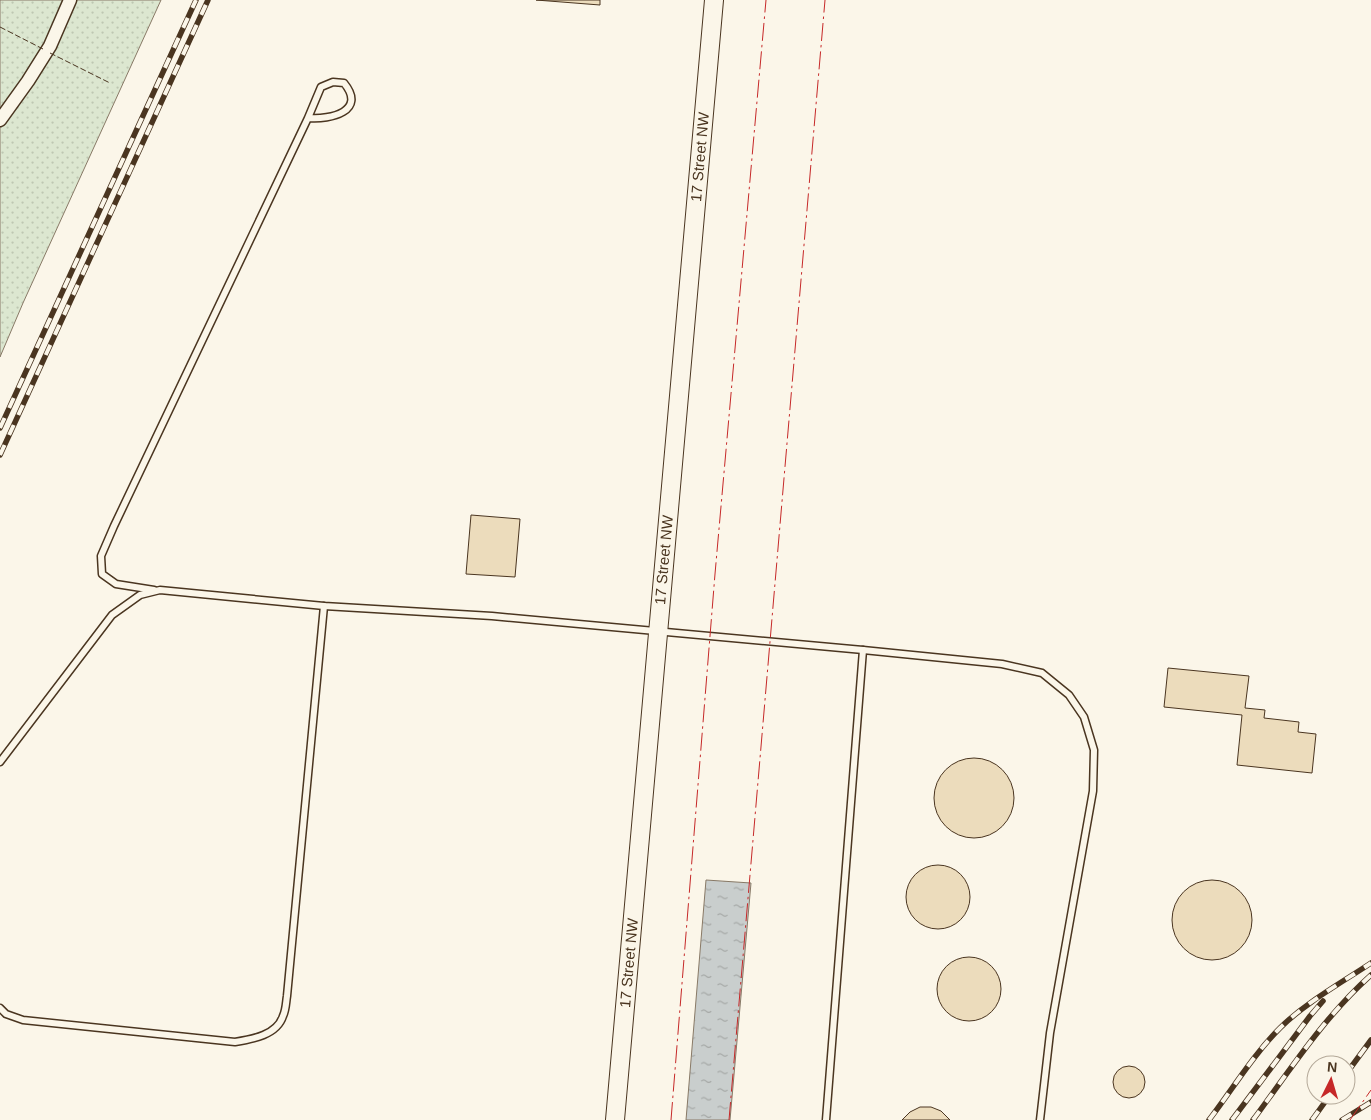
<svg xmlns="http://www.w3.org/2000/svg" width="1371" height="1120" font-family="Arial,sans-serif">
	<style>
		.grass { fill: url(#grass-dots); stroke: #887966 }
		.water { fill: url(#water-ripples); stroke: #887966 }
		.building { fill: #ecdcbc; stroke: #4a3520 }
		.lines { fill: none; stroke-linecap: round; stroke-linejoin: round }
		.service-casing { stroke: #4a3520; stroke-width: 9 }
		.minor-casing { stroke: #4a3520; stroke-width: 15 }
		.secondary-casing { stroke: #4a3520; stroke-width: 20 }
		.service { stroke: #fbf6e9; stroke-width: 6 }
		.minor { stroke: #fbf6e9; stroke-width: 12 }
		.secondary { stroke: #fbf6e9; stroke-width: 18 }
		.rail-casing { stroke: #4a3520; stroke-width: 5.5 }
		.rail { stroke: #fbf6e9; stroke-width: 4; stroke-dasharray: 11; stroke-linecap: butt }
		.fence { stroke: #4a3520; stroke-width: 1; stroke-dasharray: 6 2.5; stroke-linecap: butt }
		.power { stroke: #c62828; stroke-width: 1; stroke-dasharray: 18 4 2.5 4; stroke-linecap: butt }
		.labels { text-anchor: middle; stroke-width: 4; stroke-linejoin: round; paint-order: stroke }
		.street-label { font-size: 15px; fill: #4a3520; stroke: #fbf6e9 }
	</style>
	<defs>
		<pattern id="grass-dots" width="8" height="8" patternUnits="userSpaceOnUse" patternTransform="scale(1.25)"><rect width="8" height="8" fill="#dce7d0"/><path d="M2 2h.1M6 6h.1" fill="none" stroke="#bec7b2" stroke-width="1.8" stroke-linecap="round"/></pattern>
		<pattern id="water-ripples" width="26" height="14" patternUnits="userSpaceOnUse" patternTransform="scale(1.25)"><rect width="26" height="14" fill="#c9cecd"/><path d="M2 4q2-2 4 0t4 0M15 11q2-2 4 0t4 0" fill="none" stroke="#a5a8a6"/></pattern>
	</defs>
	<rect width="100%" height="100%" fill="#fbf6e9"/>
	<!-- grass -->
	<polygon class="grass" points="0,0 161,0 23,303 0,357"/>
	<!-- water -->
	<polygon class="water" points="706,880 751,883 730,1120 686,1120"/>
	<!-- building -->
	<g class="building">
		<polygon points="536,0 600,0 600,5"/>
		<polygon points="471,515 520,519 515,577 466,574"/>
		<polygon points="1168,668 1249,676 1245,708 1265,710 1264,718 1299,722 1298,732 1316,734 1312,773 1237,765 1242,715 1164,707"/>
		<circle cx="974" cy="798" r="40"/>
		<circle cx="938" cy="897" r="32"/>
		<circle cx="1212" cy="920" r="40"/>
		<circle cx="969" cy="989" r="32"/>
		<circle cx="1129" cy="1082" r="16"/>
		<polygon points="920,1107 931,1107 941,1111 950,1120 902,1120 910,1112"/>
	</g>
	<g class="lines">
		<!-- service casing -->
		<g class="service-casing">
			<g id="service">
				<path d="M154,590L116,584L102,574L101,556L114,526L308,118L321,87L333,82L344,83C367,111 331,120 308,118"/>
				<polyline points="0,762 112,615 140,595 160,590 324,606 492,616 863,650 1002,664 1042,673 1069,695 1084,717 1094,750 1093,791 1050,1033 1040,1120"/>
				<path d="M0,1008L6,1014L23,1020L235,1042C253,1039 277,1035 283,1016C286,1010 286,1002 287,996L324,606"/>
				<polyline points="826,1120 863,650"/>
			</g>
		</g>
		<!-- minor casing -->
		<g class="minor-casing">
			<polyline id="minor" points="0,120 28,81 50,46 70,0"/>
		</g>
		<!-- secondary casing -->
		<g class="secondary-casing">
			<polyline id="secondary" points="615,1120 714,0"/>
		</g>
		<!-- service -->
		<use href="#service" class="service"/>
		<!-- minor -->
		<use href="#minor" class="minor"/>
		<!-- secondary -->
		<use href="#secondary" class="secondary"/>
		<!-- rail casing -->
		<g class="rail-casing">
			<g id="rail">
				<polyline points="0,428 196,0"/>
				<polyline points="0,455 208,0"/>
				<polyline points="1346,1074 1371,1040"/>
				<path d="M1209,1120C1232,1090 1253,1055 1280,1028C1305,1003 1341,983 1371,963"/>
				<polyline points="1232,1120 1310,1016 1323,1001"/>
				<path d="M1253,1120C1290,1070 1324,1017 1371,975"/>
				<polyline points="1312,1120 1330,1095"/>
				<polyline points="1342,1120 1371,1102"/>
			</g>
		</g>
		<!-- rail -->
		<use href="#rail" class="rail"/>
		<!-- fence -->
		<g class="fence">
			<polyline points="0,27 43,49"/>
			<polyline points="50,53 110,83"/>
		</g>
		<!-- power -->
		<g class="power">
			<polyline points="671,1120 715,574 766,0"/>
			<polyline points="729,1120 825,0"/>
			<polyline points="1350,1120 1371,1090"/>
		</g>
	</g>
	<g class="labels">
		<!-- street labels -->
		<g class="street-label">
			<text transform="translate(700 157) rotate(-85)" y="5">17 Street NW</text>
			<text transform="translate(664 560) rotate(-85)" y="5">17 Street NW</text>
			<text transform="translate(629 963) rotate(-85)" y="5">17 Street NW</text>
		</g>
	</g>
	<!-- north arrow -->
	<g transform="translate(1331 1080) rotate(5)"><circle r="24" fill="#fbf6e9" stroke="#b4a999"/>
	<path d="M0-4L9 19L0 12L-9 19Z" fill="#c62828"/>
	<text y="-8" font-size="14" font-weight="bold" text-anchor="middle" fill="#4a3520">N</text>
	</g>
</svg>
